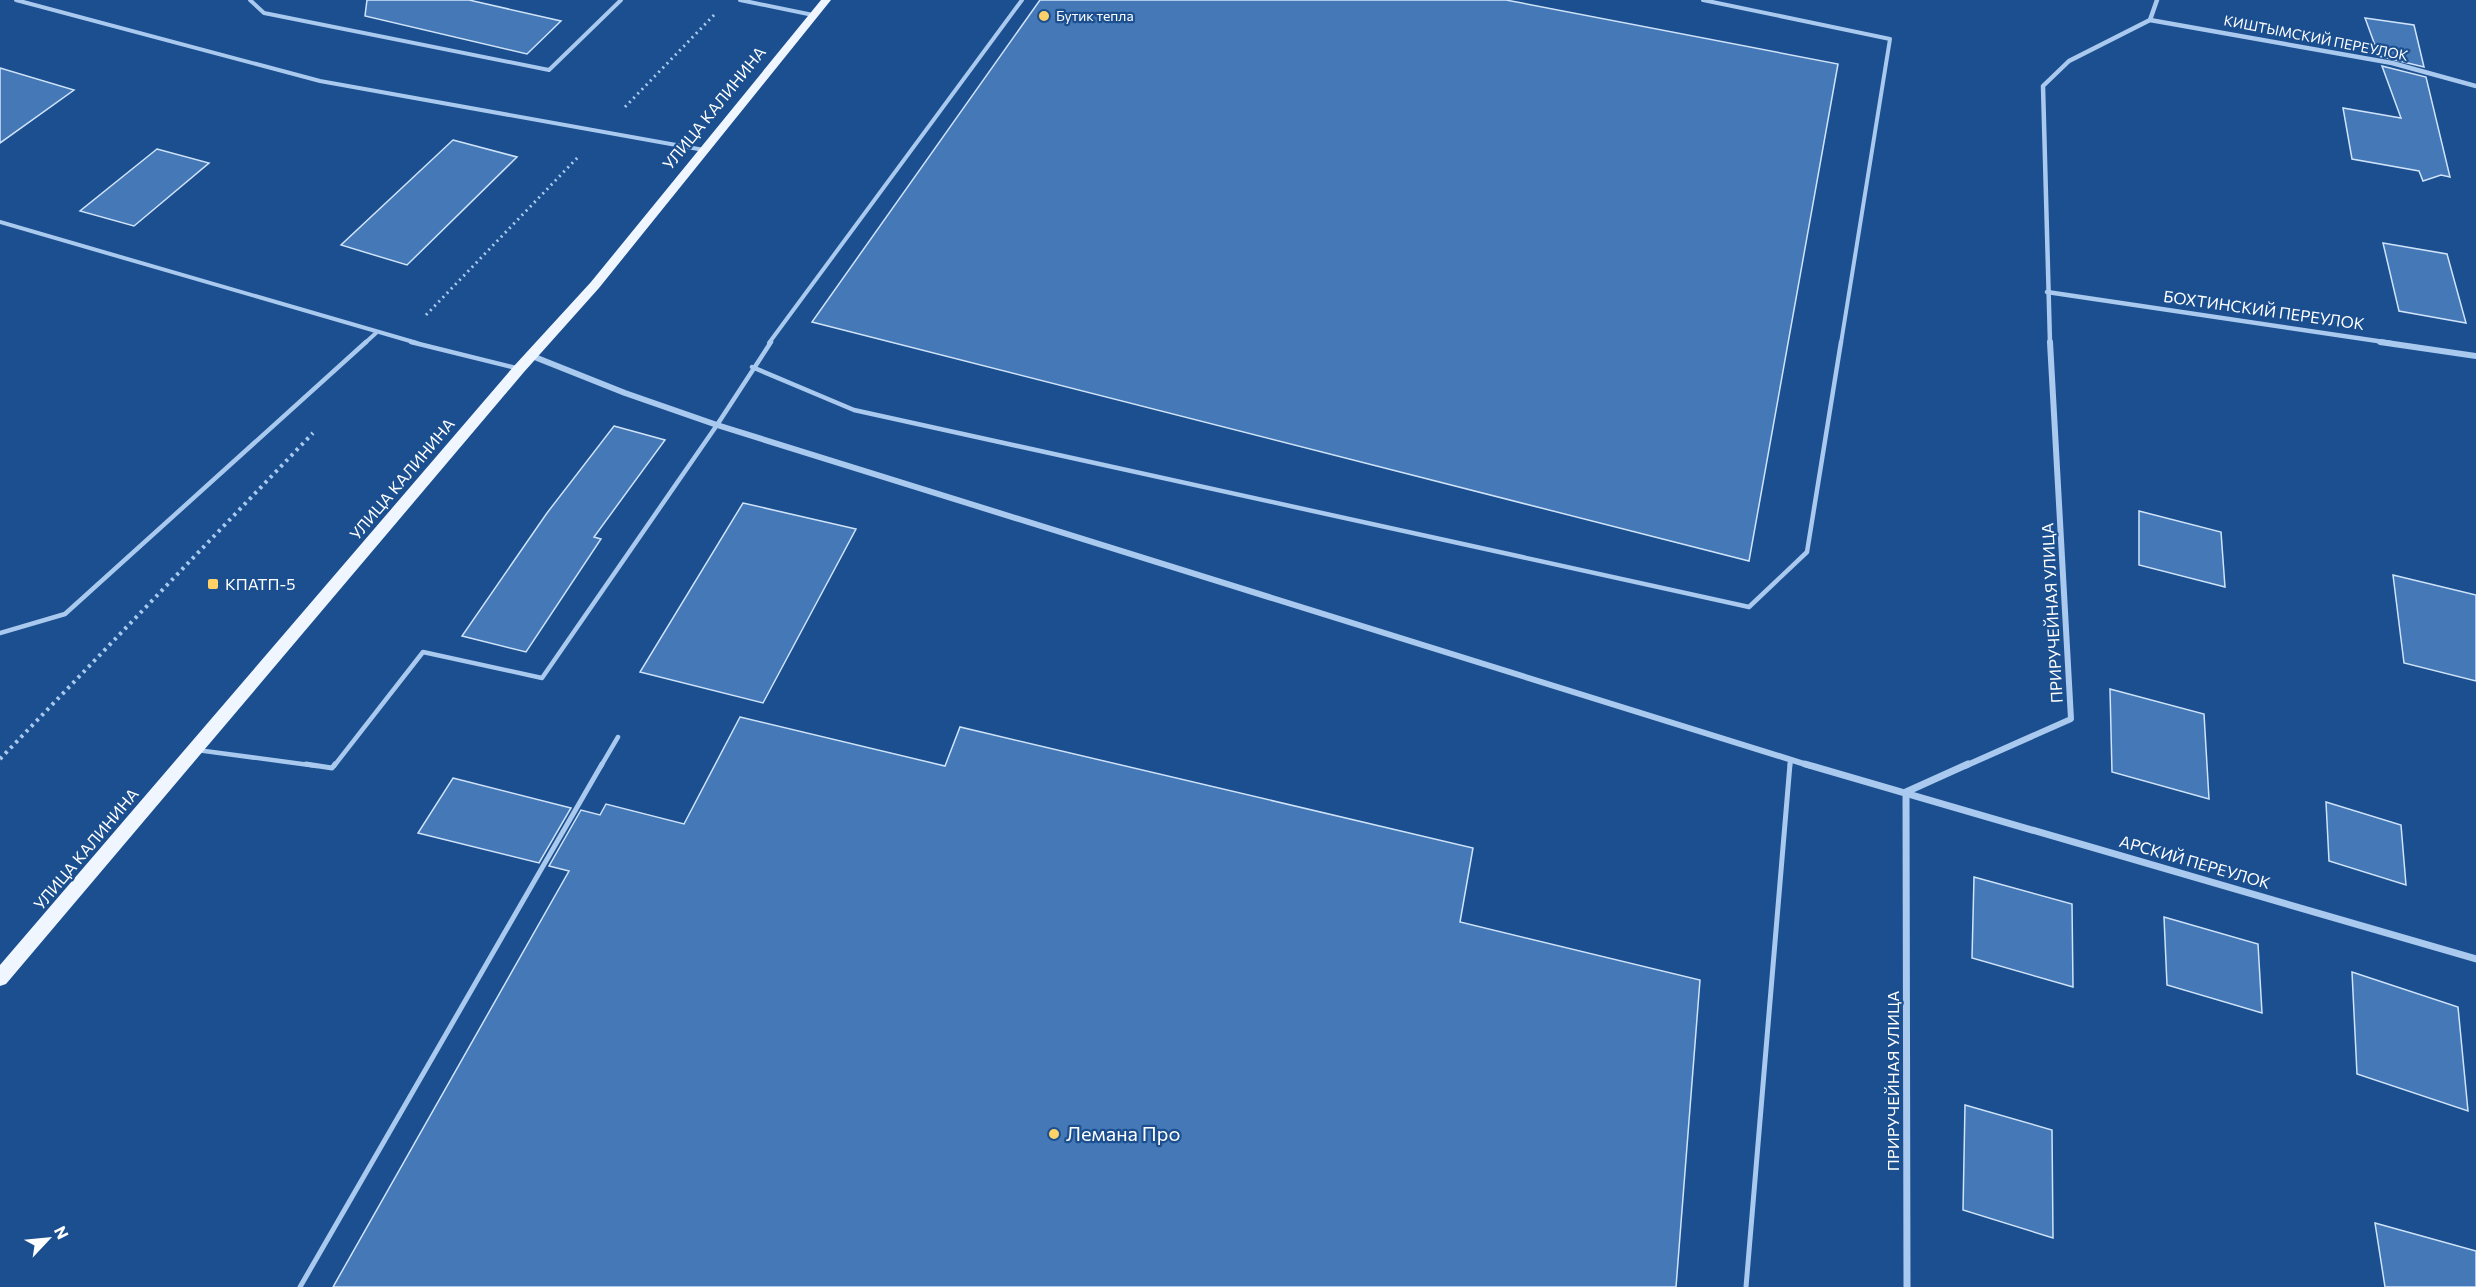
<svg xmlns="http://www.w3.org/2000/svg" width="2476" height="1287" font-family="Commissioner,sans-serif">
	<style>
		.building { fill: #4478b7; stroke: #cfe3fa; stroke-width: 1.5 }
		.lines { fill: none; stroke-linecap: round; stroke-linejoin: round }
		.path-far1 { stroke: #a9c9ee; stroke-width: 3; stroke-dasharray: 2 4; stroke-linecap: butt }
		.path { stroke: #a9c9ee; stroke-width: 4; stroke-dasharray: 3 4.5; stroke-linecap: butt }
		.service-far2 { stroke: #a9c9ee; stroke-width: 4 }
		.service-far1 { stroke: #a9c9ee; stroke-width: 4.5 }
		.service { stroke: #a9c9ee; stroke-width: 5 }
		.minor-far2 { stroke: #a9c9ee; stroke-width: 4.5 }
		.minor-far1 { stroke: #a9c9ee; stroke-width: 6 }
		.minor { stroke: #a9c9ee; stroke-width: 7 }
		.primary { fill: #f0f6ff; fill-rule: evenodd }
		.poi-dot { fill: #ffd166; stroke: #1b4f8f; stroke-width: 2 }
		.labels { text-anchor: middle; stroke-width: 4.5; stroke-linejoin: round; paint-order: stroke }
		.far-poi-label { font-size: 14px; fill: #fff; stroke: #1b4f8f; text-anchor: start }
		.far-street-label { font-size: 14px; fill: #fff; stroke: #1b4f8f }
		.street-label { font-size: 16px; fill: #fff; stroke: #1b4f8f }
		.poi-label { font-size: 16px; fill: #fff; stroke: #1b4f8f; text-anchor: start }
		.near-poi-label { font-size: 20px; fill: #fff; stroke: #1b4f8f; text-anchor: start }
	</style>
	<rect width="100%" height="100%" fill="#1b4f8f"/>
	<!-- building -->
	<g class="building">
		<polygon points="367,0 469,0 561,21 527,54 365,16"/>
		<polygon points="1040,0 1506,0 1838,64 1749,561 812,322"/>
		<polygon points="2365,18 2414,25 2424,67 2379,56"/>
		<polygon points="2382,66 2426,77 2450,177 2441,175 2423,181 2419,171 2352,159 2343,108 2401,118"/>
		<polygon points="0,68 74,90 0,143"/>
		<polygon points="453,140 517,157 407,265 341,245"/>
		<polygon points="157,149 209,163 134,226 80,211"/>
		<polygon points="2383,243 2447,254 2466,323 2399,311"/>
		<polygon points="614,426 665,440 594,537 601,539 526,652 462,636 547,513"/>
		<polygon points="743,503 856,529 763,703 640,672"/>
		<polygon points="2139,511 2221,532 2225,587 2139,565"/>
		<polygon points="2393,575 2476,595 2476,681 2404,663"/>
		<polygon points="2110,689 2204,714 2209,799 2112,772"/>
		<polygon points="740,717 945,766 960,727 1473,848 1460,922 1700,980 1676,1287 333,1287 569,871 549,866 581,810 600,815 606,804 684,824"/>
		<polygon points="453,778 571,808 539,863 418,833"/>
		<polygon points="2326,802 2401,825 2406,885 2329,861"/>
		<polygon points="1974,877 2072,904 2073,987 1972,958"/>
		<polygon points="2164,917 2258,944 2262,1013 2167,985"/>
		<polygon points="2352,972 2458,1007 2468,1111 2357,1074"/>
		<polygon points="1965,1105 2052,1130 2053,1238 1963,1210"/>
		<polygon points="2375,1223 2476,1251 2476,1287 2385,1287"/>
	</g>
	<g class="lines">
		<!-- path-far1 -->
		<g class="path-far1">
			<polyline points="625,107 716,13"/>
			<polyline points="426,315 579,156"/>
		</g>
		<!-- path -->
		<polyline class="path" points="0,759 313,433"/>
		<!-- service-far2 -->
		<g class="service-far2">
			<polyline points="16,0 320,81 704,150"/>
			<polyline points="250,0 264,13 549,70 621,0"/>
			<polyline points="740,0 813,15"/>
			<polyline points="1703,0 1890,39 1841,343"/>
			<polyline points="0,222 417,343"/>
			<polyline points="365,343 376,333"/>
			<polyline points="769,343 1022,0"/>
		</g>
		<!-- service-far1 -->
		<g class="service-far1">
			<polyline points="411,342 516,368"/>
			<polyline points="752,367 854,410 1749,607 1807,552 1841,342"/>
			<polyline points="0,633 65,614 366,342"/>
			<polyline points="197,750 317,766"/>
			<polyline points="334,766 423,652 542,678 717,425 771,342"/>
			<polyline points="601,766 618,737"/>
			<polyline points="1790,766 1790,760"/>
		</g>
		<!-- service -->
		<g class="service">
			<polyline points="306,764 332,768 335,764"/>
			<polyline points="300,1287 602,764"/>
			<polyline points="1746,1287 1790,764"/>
		</g>
		<!-- minor-far2 -->
		<g class="minor-far2">
			<polyline points="2150,20 2392,63 2476,86"/>
			<polyline points="2047,292 2391,343"/>
			<polyline points="2050,343 2043,86 2069,61 2150,20 2157,0"/>
		</g>
		<!-- minor-far1 -->
		<g class="minor-far1">
			<polyline points="2380,342 2476,356"/>
			<polyline points="532,356 625,393 717,425 1811,766"/>
			<polyline points="1965,766 2071,719 2050,342"/>
		</g>
		<!-- minor -->
		<g class="minor">
			<polyline points="1805,764 2476,959"/>
			<polyline points="1907,1287 1906,792 1968,764"/>
		</g>
		<!-- primary -->
		<polygon class="primary" points="821,0 831,0 599,288 524,372 6,984 0,986 0,965 514,366 591,282"/>
	</g>
	<!-- markers -->
	<g class="poi-dot">
		<circle cx="1044" cy="16" r="6"/>
		<rect x="207" y="578" width="12" height="12" rx="3"/>
		<circle cx="1054" cy="1134" r="6"/>
	</g>
	<g class="labels">
		<!-- far-poi labels -->
		<g class="far-poi-label">
			<text x="1056" y="21">Бутик тепла</text>
		</g>
		<!-- far-street labels -->
		<g class="far-street-label">
			<text transform="translate(2316 38) rotate(11)" y="5">КИШТЫМСКИЙ ПЕРЕУЛОК</text>
		</g>
		<!-- street labels -->
		<g class="street-label">
			<text transform="translate(714 108) rotate(-51)" y="6">УЛИЦА КАЛИНИНА</text>
			<text transform="translate(2264 310) rotate(8)" y="6">БОХТИНСКИЙ ПЕРЕУЛОК</text>
			<text transform="translate(402 479) rotate(-50)" y="6">УЛИЦА КАЛИНИНА</text>
			<text transform="translate(2052 613) rotate(-93)" y="6">ПРИРУЧЕЙНАЯ УЛИЦА</text>
			<text transform="translate(86 849) rotate(-50)" y="6">УЛИЦА КАЛИНИНА</text>
			<text transform="translate(2195 862) rotate(16)" y="6">АРСКИЙ ПЕРЕУЛОК</text>
			<text transform="translate(1893 1081) rotate(-90)" y="6">ПРИРУЧЕЙНАЯ УЛИЦА</text>
		</g>
		<!-- poi labels -->
		<g class="poi-label">
			<text x="225" y="590">КПАТП-5</text>
		</g>
		<!-- near-poi labels -->
		<g class="near-poi-label">
			<text x="1066" y="1141">Лемана Про</text>
		</g>
	</g>
	<!-- north arrow -->
	<g transform="translate(48 1239) rotate(64)" stroke="#1b4f8f" stroke-width="4.5" paint-order="stroke">
	<path d="M0-4.5L10 22L0 15L-10 22Z" fill="#ffffff"/>
	<text y="-9" font-size="16" font-weight="bold" text-anchor="middle" fill="#ffffff">N</text>
	</g>
</svg>
